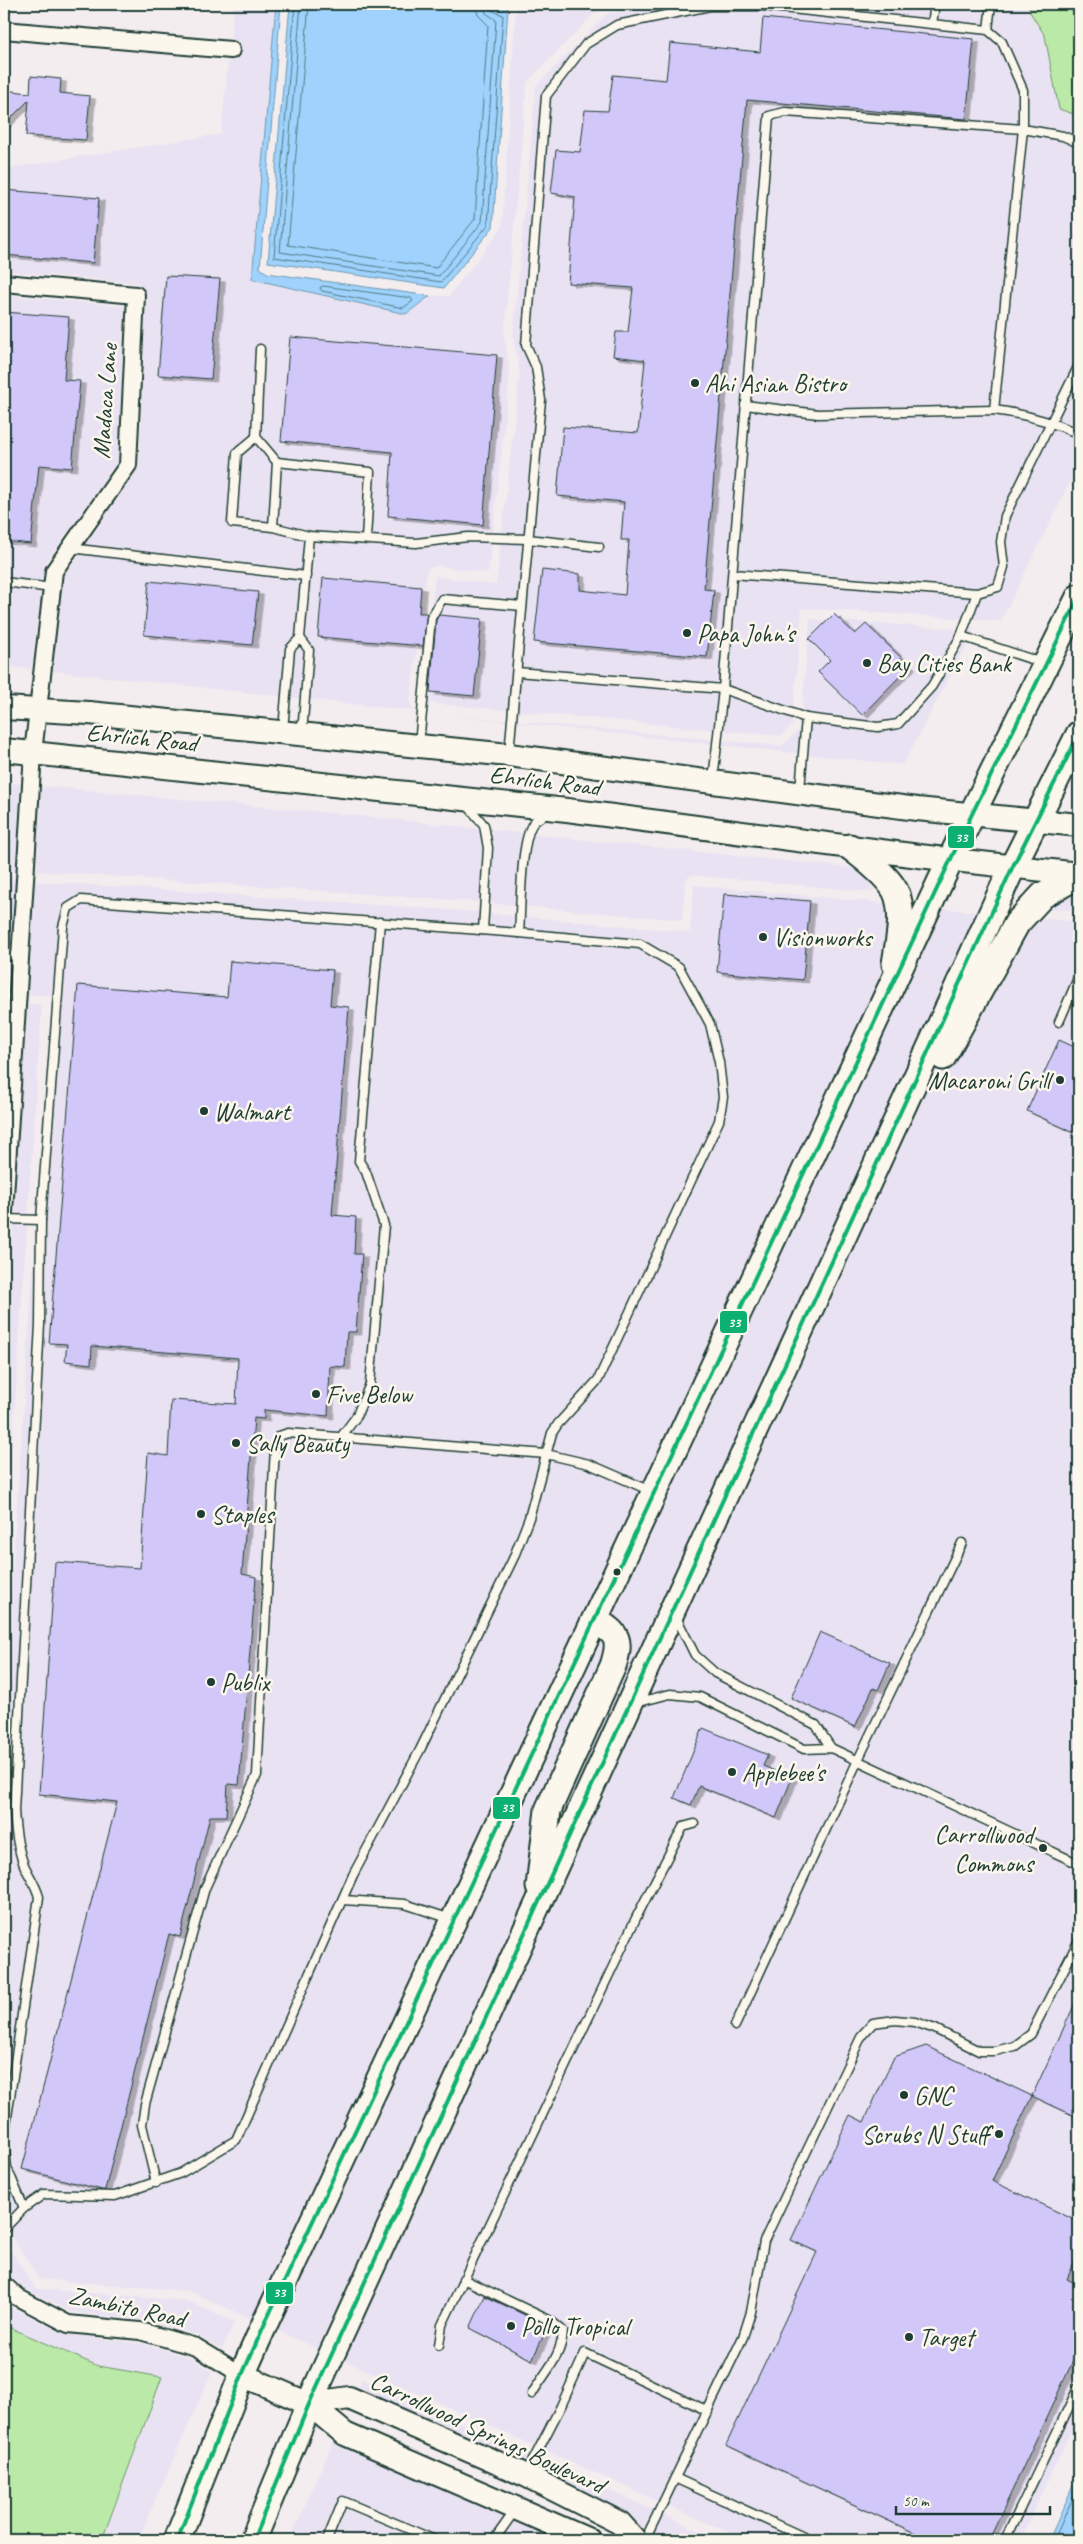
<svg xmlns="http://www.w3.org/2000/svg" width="1083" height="2544" font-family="Caveat,sans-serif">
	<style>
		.built { fill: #e9e2f2 }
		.green { fill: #bbe9a7; stroke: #6d936e }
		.water { fill: #9fd3fd; stroke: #6c97ad }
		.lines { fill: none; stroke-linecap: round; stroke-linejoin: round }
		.shore { stroke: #527984; stroke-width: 1 }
		.building { fill: #d2c7f9; stroke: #1f3d34; filter: url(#shadow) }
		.lane-casing { stroke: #1f3d34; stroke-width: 11 }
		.street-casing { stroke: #1f3d34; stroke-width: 20 }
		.secondary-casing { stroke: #1f3d34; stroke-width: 26 }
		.primary-casing { stroke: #1f3d34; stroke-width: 29 }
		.lane { stroke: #fbf7ec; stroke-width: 8 }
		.street { stroke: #fbf7ec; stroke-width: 16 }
		.secondary { stroke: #fbf7ec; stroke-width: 22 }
		.primary { stroke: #fbf7ec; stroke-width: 25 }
		.bus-1-casing { stroke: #fbf7ec; stroke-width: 8 }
		.bus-1 { stroke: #0cb171; stroke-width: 4 }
		.poi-dot { fill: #1f3d34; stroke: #fbf7ec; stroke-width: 2 }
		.labels { text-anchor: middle; stroke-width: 5; stroke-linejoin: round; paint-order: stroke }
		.poi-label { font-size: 25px; fill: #1f3d34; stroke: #fbf7ec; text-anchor: start }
		.street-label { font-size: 25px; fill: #1f3d34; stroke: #fbf7ec }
		.line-badge { stroke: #fbf7ec; stroke-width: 2 }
		.badge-label { font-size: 14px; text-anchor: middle; font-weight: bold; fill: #fff }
	</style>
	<defs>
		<filter id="shadow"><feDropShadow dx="5.5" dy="3" stdDeviation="0" flood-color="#0004"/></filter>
	</defs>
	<rect width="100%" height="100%" fill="#f3edef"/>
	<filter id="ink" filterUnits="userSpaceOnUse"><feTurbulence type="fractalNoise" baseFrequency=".02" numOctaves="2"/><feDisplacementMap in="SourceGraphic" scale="10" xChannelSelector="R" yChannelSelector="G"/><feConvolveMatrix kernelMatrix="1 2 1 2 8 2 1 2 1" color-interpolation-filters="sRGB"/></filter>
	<g filter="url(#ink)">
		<!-- built -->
		<g class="built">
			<polygon points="234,4 276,4 252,279 406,314 430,296 449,296 502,228 516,4 609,4 603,5 527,82 504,336 510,373 488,573 437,566 431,567 427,571 410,701 411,707 415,711 52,671 64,576 136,472 139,465 147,295 137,283 4,271 4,169 221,134"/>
			<polygon points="664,4 826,4 923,11 924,4 1079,4 1079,464 1001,621 802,608 792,725 780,736 419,702 435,576 496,585 520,372 513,337 536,86 607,14"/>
			<polygon points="4,295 125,306 118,461 45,564 31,669 4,666"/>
			<polygon points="810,619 974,630 903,765 448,715 782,746 800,729"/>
			<polygon points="4,783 20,784 15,870 4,869"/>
			<polygon points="41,786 362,816 860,869 869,876 872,892 692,875 687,878 685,884 682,920 453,900 36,871"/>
			<polygon points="4,879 452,910 690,932 694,885 1071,921 1079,918 1079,2414 1020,2540 745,2540 189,2291 39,2279 4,2224 4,1692 52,996 4,992"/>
			<polygon points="1072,891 1079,892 1079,907 1071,910 1043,908"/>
			<polygon points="27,1004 42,1005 4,1563 4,1334 14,1220"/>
			<polygon points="4,2240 34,2287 39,2289 187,2301 234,2322 222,2349 199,2336 143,2320 71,2312 22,2287 4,2269"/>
			<polygon points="4,2300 12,2308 64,2334 138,2343 192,2358 212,2371 138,2540 102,2540 162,2377 98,2366 19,2333 4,2325"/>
			<polygon points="362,2379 720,2540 653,2539 653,2536 646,2535 632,2520 634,2517 619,2506 617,2509 529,2464 358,2389"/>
			<polygon points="334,2440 341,2445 559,2540 290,2540"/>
		</g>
		<!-- green -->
		<g class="green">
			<polygon points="1029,4 1079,4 1079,116 1059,109 1045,36 1030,12"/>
			<polygon points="4,2325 98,2366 162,2377 102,2540 4,2540"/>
		</g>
		<!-- water -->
		<g class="water">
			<polygon points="276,4 281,4 260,268 267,273 430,296 406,314 252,279"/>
			<polygon points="290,4 478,4 508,8 493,227 444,288 268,262"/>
			<polygon points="1079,2472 1079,2540 1049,2540"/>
		</g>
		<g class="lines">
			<!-- shore -->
			<g class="shore">
				<polyline points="295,4 274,257 441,282 488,225 503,15 491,10 489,4"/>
				<polyline points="301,4 280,252 439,276 482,222 496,20 486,13 483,4"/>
				<polyline points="309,4 288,245 436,268 475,219 488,25 478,15 475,4"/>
				<polygon points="323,286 411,298 413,301 403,308 322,291 320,288"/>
				<polyline points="1054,2540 1079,2484"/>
			</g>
		</g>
		<!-- building -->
		<g class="building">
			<polygon points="763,18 974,39 966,119 747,100 704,589 714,590 707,657 534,642 542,570 580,574 580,590 625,595 629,540 621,540 624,502 557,496 563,427 638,433 645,360 613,356 616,332 628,332 633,288 568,283 575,197 551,193 556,150 580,152 585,110 608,111 613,75 666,80 670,43 760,52"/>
			<polygon points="31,76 61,79 60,93 90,96 86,140 26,136 29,100 4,125 4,90 30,93"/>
			<polygon points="4,190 99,198 93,263 4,255"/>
			<polygon points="166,276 220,279 211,379 158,375"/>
			<polygon points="4,312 69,317 64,380 80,381 72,468 39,465 31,544 4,541"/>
			<polygon points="290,337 497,355 483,525 388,516 392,452 281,441"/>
			<polygon points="323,578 421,587 419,613 427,613 423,646 318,637"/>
			<polygon points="149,581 258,592 252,645 144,635"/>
			<polygon points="834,614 855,634 866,624 910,666 862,715 818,672 830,660 809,639"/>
			<polygon points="439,615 482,619 474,696 430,692 436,620"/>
			<polygon points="724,894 810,901 803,980 717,972"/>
			<polygon points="230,961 333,970 330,1005 349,1007 332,1215 356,1217 354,1254 362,1254 356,1332 347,1332 345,1367 330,1366 328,1416 264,1410 264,1419 254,1418 242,1574 256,1577 239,1785 228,1784 226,1816 210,1816 180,1937 169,1934 105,2190 102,2190 22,2169 117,1802 39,1794 55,1562 140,1568 148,1453 168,1456 171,1400 236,1404 238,1358 92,1346 91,1364 65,1361 67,1344 49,1343 78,985 227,997"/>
			<polygon points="1059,1040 1079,1049 1079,1135 1027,1111"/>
			<polygon points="820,1632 890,1663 878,1690 873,1688 855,1727 791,1698"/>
			<polygon points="703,1728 768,1755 763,1766 792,1778 776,1818 699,1786 691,1805 674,1798"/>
			<polygon points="1079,1995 1079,2118 1032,2096"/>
			<polygon points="926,2046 1032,2096 992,2181 1079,2222 1079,2252 1067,2279 1079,2285 1079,2292 1073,2306 1079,2309 1079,2348 989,2540 930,2540 726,2445 817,2252 791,2240 850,2115 864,2122 894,2057"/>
			<polygon points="485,2296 548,2326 532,2360 470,2328"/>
		</g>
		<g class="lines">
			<!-- lane casing -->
			<g class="lane-casing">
				<g id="lane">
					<polyline points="932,24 935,4"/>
					<polyline points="988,30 991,4"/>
					<path d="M745,405L818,414L994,410C1025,414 1051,421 1079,434"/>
					<polyline points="256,437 260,349"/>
					<polyline points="273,527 232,523 237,453 256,437 277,462"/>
					<polyline points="366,539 370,472 277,462 273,527 309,536 416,543 468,537 528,539 599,547"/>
					<polyline points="70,548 306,576"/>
					<polyline points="733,574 977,593 998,587 1004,567 1001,542 1005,516 1079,365"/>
					<polyline points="4,582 52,588"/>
					<polyline points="961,636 1043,663"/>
					<polyline points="300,638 309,536"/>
					<polyline points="517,672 723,689 806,718"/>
					<polyline points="283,730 290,649 300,638 309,650 302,733"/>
					<polyline points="419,744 431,618 442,599 522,606"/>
					<polyline points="509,753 541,400 536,367 526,345 546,96 586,44 617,25 710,6 763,6 988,30 1002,42 1023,90 1023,129 994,410"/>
					<polyline points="713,781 723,689 769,116 785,112 1023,129 1063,136 1079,143"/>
					<polyline points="800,790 806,718 878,727 898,724 932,686 961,636 977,593"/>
					<polyline points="468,806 484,825 488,848 483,930"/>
					<path d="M519,933C521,910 520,838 534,822C537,819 543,816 547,814"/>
					<polyline points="4,955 20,956"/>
					<polyline points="1059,1022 1079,976"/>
					<polyline points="4,1219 41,1220 63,927 68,908 81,900 519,933 640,944 679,967 710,1024 719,1062 723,1097 719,1121 598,1380 558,1424 552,1433 529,1518 513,1559 420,1750 353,1875 236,2140 181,2173 115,2196 44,2194 24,2208 4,2229"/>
					<polyline points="341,1437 356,1417 370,1384 384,1225 366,1172 359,1161 380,922"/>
					<polyline points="676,1617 695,1655 715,1673 816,1725 831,1748"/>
					<polyline points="635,1703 670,1694 700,1697 804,1749 831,1748 1079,1864"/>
					<polyline points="343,1900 405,1904 451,1919"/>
					<polyline points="735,2026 858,1760 962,1543"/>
					<path d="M4,2138L39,1897C36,1885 29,1876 24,1865C17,1847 15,1828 14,1810L40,1324L41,1220"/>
					<polyline points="4,2143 7,2168 24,2208"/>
					<polyline points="156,2183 142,2125 145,2104 205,1888 257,1775 275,1448 279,1436 288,1433 546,1454 589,1464 651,1491"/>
					<path d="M463,2279L551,2321L563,2331C562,2357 544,2373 532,2394"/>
					<polyline points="439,2345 442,2325 637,1916 683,1827 694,1824"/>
					<polyline points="526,2474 561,2406 585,2353 708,2411"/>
					<polyline points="675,2478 810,2540"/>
					<polyline points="327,2540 343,2501 435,2540"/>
					<polyline points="494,2540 516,2509"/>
					<polyline points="645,2540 743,2337 751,2312 764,2241 862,2035 873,2023 895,2020 915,2022 935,2029 979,2051 995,2051 1015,2046 1031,2034 1079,1940"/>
					<polyline points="1005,2540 1079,2386"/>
				</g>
			</g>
			<!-- street casing -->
			<g class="street-casing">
				<g id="street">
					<polyline points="4,30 231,50"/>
					<polyline points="4,283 136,295 128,465 54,571 33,753 4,1212"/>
					<polyline points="4,2285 17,2297 68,2324 140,2331 196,2347 242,2375"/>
				</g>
			</g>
			<!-- secondary casing -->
			<g class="secondary-casing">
				<g id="secondary">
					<polyline points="4,708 89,713 509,755 917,809 1079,825"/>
					<polyline points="4,750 567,810 919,856 1079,874"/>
					<polyline points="242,2375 309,2404 345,2434 589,2540"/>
					<polyline points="309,2404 349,2398 525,2475 620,2523 635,2540"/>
				</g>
			</g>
			<!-- primary casing -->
			<g class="primary-casing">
				<g id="primary">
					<path d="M850,847C864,858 894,880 898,898C904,919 898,943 895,964"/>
					<polyline points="943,1057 1017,923 1043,895 1079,875"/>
					<path d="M539,1887L548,1810L613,1666C621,1641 619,1633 595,1621"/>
					<polyline points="177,2540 242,2375 266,2321 972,814 1079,597"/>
					<polyline points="253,2540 309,2404 1013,866 1079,734"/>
				</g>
			</g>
			<!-- lane -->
			<use href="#lane" class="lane"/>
			<!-- street -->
			<use href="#street" class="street"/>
			<!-- secondary -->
			<use href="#secondary" class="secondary"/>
			<!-- primary -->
			<use href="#primary" class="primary"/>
			<!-- bus-1 casing -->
			<g class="bus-1-casing">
				<g id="bus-1">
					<polyline points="177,2540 242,2375 266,2321 972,814 1079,597"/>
					<polyline points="253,2540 309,2404 1013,866 1079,734"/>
				</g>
			</g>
			<!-- bus-1 -->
			<use href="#bus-1" class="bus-1"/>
		</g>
	</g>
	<!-- markers -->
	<g class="poi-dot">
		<circle cx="695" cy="383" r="5"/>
		<circle cx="687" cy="633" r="5"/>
		<circle cx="867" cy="663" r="5"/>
		<circle cx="763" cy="937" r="5"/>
		<circle cx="1060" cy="1080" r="5"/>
		<circle cx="204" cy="1111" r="5"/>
		<circle cx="316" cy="1394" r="5"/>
		<circle cx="236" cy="1443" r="5"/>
		<circle cx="201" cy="1514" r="5"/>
		<circle cx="617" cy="1572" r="4.5"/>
		<circle cx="211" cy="1682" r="5"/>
		<circle cx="732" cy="1772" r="5"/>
		<circle cx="1043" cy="1848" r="5"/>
		<circle cx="904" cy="2095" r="5"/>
		<circle cx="999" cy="2134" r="5"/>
		<circle cx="511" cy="2326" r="5"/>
		<circle cx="909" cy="2337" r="5"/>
	</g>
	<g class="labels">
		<!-- poi labels -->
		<g class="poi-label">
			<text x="705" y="392">Ahi Asian Bistro</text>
			<text x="697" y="642">Papa John's</text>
			<text x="877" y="672">Bay Cities Bank</text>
			<text x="773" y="946">Visionworks</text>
			<text x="1050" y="1089" text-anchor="end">Macaroni Grill</text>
			<text x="214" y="1120">Walmart</text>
			<text x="326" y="1403">Five Below</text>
			<text x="246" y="1452">Sally Beauty</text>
			<text x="211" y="1523">Staples</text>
			<text x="221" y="1691">Publix</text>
			<text x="742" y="1781">Applebee's</text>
			<text x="1033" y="1843" text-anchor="end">Carrollwood<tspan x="1033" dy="29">Commons</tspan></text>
			<text x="914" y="2104">GNC</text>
			<text x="989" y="2143" text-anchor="end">Scrubs N Stuff</text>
			<text x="521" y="2335">Pollo Tropical</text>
			<text x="919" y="2346">Target</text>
		</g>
		<!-- street labels -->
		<g class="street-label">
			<text transform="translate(104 401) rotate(-86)" y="9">Madaca Lane</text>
			<text transform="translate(142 737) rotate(6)" y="9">Ehrlich Road</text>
			<text transform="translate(545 780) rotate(7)" y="9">Ehrlich Road</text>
			<text transform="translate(127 2306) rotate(12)" y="9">Zambito Road</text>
			<text transform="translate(488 2432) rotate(25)" y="9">Carrollwood Springs Boulevard</text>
		</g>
	</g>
	<g class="line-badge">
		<rect x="947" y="825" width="28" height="24" rx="5" fill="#0cb171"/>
		<rect x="719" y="1310" width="29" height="24" rx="5" fill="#0cb171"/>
		<rect x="492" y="1796" width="29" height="24" rx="5" fill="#0cb171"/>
		<rect x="265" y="2281" width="29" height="24" rx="5" fill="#0cb171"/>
	</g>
	<g class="badge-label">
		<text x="961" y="842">33</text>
		<text x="734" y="1327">33</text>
		<text x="507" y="1812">33</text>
		<text x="279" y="2297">33</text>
	</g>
	<!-- margin -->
	<rect width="1083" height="2544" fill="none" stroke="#fbf7ec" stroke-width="20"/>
	<rect x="10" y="10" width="1063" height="2524" fill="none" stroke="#1f3d34" stroke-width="2" filter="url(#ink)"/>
	<!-- scale -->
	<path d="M896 2506v8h154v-8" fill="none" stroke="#1f3d34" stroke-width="2.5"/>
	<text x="903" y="2506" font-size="15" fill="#1f3d34" stroke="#fbf7ec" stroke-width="4" paint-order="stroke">50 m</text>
</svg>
